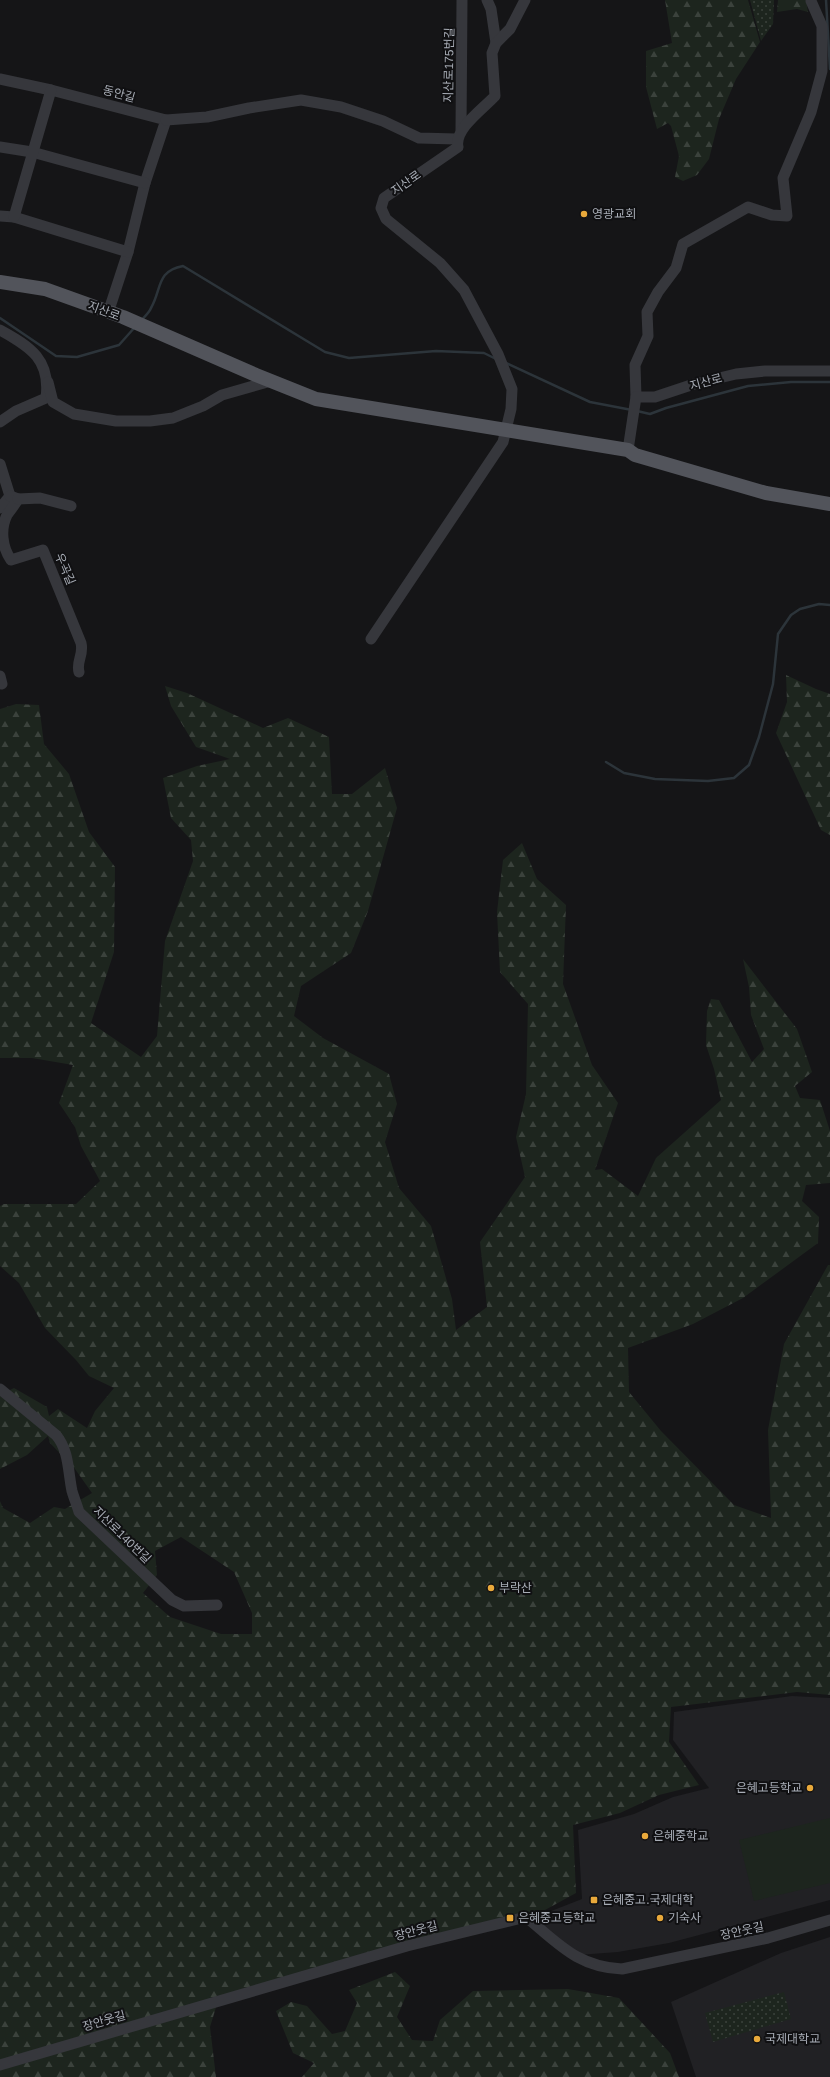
<svg xmlns="http://www.w3.org/2000/svg" width="830" height="2077" font-family="Arial,'Noto Sans KR',sans-serif">
	<style>
		.built { fill: #212124 }
		.grass { fill: url(#grass-dots) }
		.forest { fill: url(#forest-firs); fill-rule: evenodd }
		.park { fill: #1d251e }
		.lines { fill: none; stroke-linecap: round; stroke-linejoin: round }
		.stream { stroke: #2c343a; stroke-width: 2.5 }
		.minor { stroke: #36373c; stroke-width: 11 }
		.major { stroke: #52545b; stroke-width: 14 }
		.poi-dot { fill: #e9a93b; stroke: #101012; stroke-width: 1.5 }
		.labels { text-anchor: middle; stroke-width: 4; stroke-linejoin: round; paint-order: stroke }
		.street-label { font-size: 12px; fill: #a8adb6; stroke: #101012 }
		.poi-label { font-size: 12px; fill: #a8adb6; stroke: #101012; text-anchor: start }
	</style>
	<defs>
		<pattern id="grass-dots" width="8" height="8" patternUnits="userSpaceOnUse"><rect width="8" height="8" fill="#1d251e"/><path d="M2 2h.1M6 6h.1" fill="none" stroke="#3b423c" stroke-width="1.8" stroke-linecap="round"/></pattern>
		<pattern id="forest-firs" width="22" height="20" patternUnits="userSpaceOnUse"><rect width="22" height="20" fill="#1d251e"/><path d="M5 1l3.5 6h-7zM16 11l3.5 6h-7z" fill="#3b423c"/></pattern>
	</defs>
	<rect width="100%" height="100%" fill="#151517"/>
	<!-- built -->
	<g class="built">
		<polygon points="792,1696 830,1698 830,1900 669,1943 618,1952 578,1955 536,1922 541,1915 582,1899 578,1830 634,1814 673,1797 709,1788 673,1740 674,1712"/>
		<polygon points="830,1937 830,2077 696,2077 671,2002 781,1953"/>
	</g>
	<!-- grass -->
	<g class="grass">
		<polygon points="750,0 774,0 773,24 761,41"/>
		<polygon points="784,1992 791,2019 713,2042 705,2013"/>
	</g>
	<!-- forest -->
	<g class="forest">
		<polygon points="665,0 748,0 760,42 736,79 719,119 709,159 697,175 683,181 675,177 679,156 671,126 668,123 657,129 646,87 646,51 672,43"/>
		<polygon points="778,0 806,0 808,12 797,9 777,12"/>
		<polygon points="786,675 816,689 830,694 830,835 821,830 776,733 787,702"/>
		<path d="M165,686L187,693L263,728L288,718L329,737L332,794H352L385,768L397,808L368,911L351,953L301,986L294,1016L323,1038L389,1074L397,1104L385,1142L399,1188L431,1226L452,1299L456,1330L487,1307L480,1242L525,1177L516,1137L526,1094L528,1004L500,972L497,912L503,860L522,843L537,879L566,905L563,984L592,1065L618,1103L595,1170L602,1169L638,1196L656,1158L721,1100L714,1069L706,1045L707,1011L711,999L719,1000L752,1062L764,1049L751,1015L749,987L743,959L797,1029L812,1072L795,1086L800,1098L820,1100L830,1131V1183L806,1185L802,1201L819,1217L818,1243L743,1298L693,1324L628,1348L629,1392L661,1431L734,1505L771,1518L768,1430L784,1344L828,1265H830V1695L797,1692L671,1707L669,1742L699,1785L659,1795L620,1813L573,1825L576,1893L534,1916L409,1947L217,2004L210,2027L216,2077H0V1501L3,1508L30,1523L54,1507L65,1509L92,1493L75,1469L50,1443L48,1436L27,1455L0,1469V1395L14,1388L47,1407L49,1416L58,1409L87,1428L95,1411L114,1388L89,1376L76,1360L45,1328L19,1283L0,1266V1206L4,1204H76L100,1181L81,1146L75,1127L59,1103L73,1065L32,1058H0V709L16,704L39,705L44,744L69,774L89,832L115,867L114,952L91,1023L141,1057L157,1036L165,941L193,861L191,840L171,818L163,778L197,766L230,759L196,747L171,706ZM181,1537L234,1572L252,1613V1634H221L170,1617L143,1593L157,1575L155,1551Z"/>
		<polygon points="395,1972 410,1986 397,2017 412,2040 433,2041 440,2020 473,1991 568,1989 619,1998 670,2053 679,2077 302,2077 314,2063 293,2053 276,2011 291,2002 307,2006 332,2034 345,2031 357,2003 349,1990"/>
	</g>
	<!-- park -->
	<polygon class="park" points="830,1818 830,1883 754,1901 739,1840"/>
	<g class="lines">
		<!-- stream -->
		<g class="stream">
			<polyline points="826,0 830,69"/>
			<polyline points="0,318 56,356 77,357 119,345 135,327"/>
			<path d="M141,321C144,317 149,313 151,308C162,289 156,271 183,266L325,352L349,358L436,351L484,353L496,359"/>
			<polyline points="506,363 590,402 632,410"/>
			<polyline points="637,411 650,414 666,408 748,386 791,382 830,382"/>
			<polyline points="606,762 624,773 655,779 708,781 734,778 749,765 759,737 773,684 778,634 791,615 800,609 819,604 830,605"/>
		</g>
		<!-- minor -->
		<g class="minor">
			<polyline points="487,0 491,9 496,43"/>
			<polyline points="0,79 51,90 166,120 145,183 128,252 108,313"/>
			<polyline points="166,120 207,117 249,108 301,100 341,107 383,121 419,138 456,139"/>
			<polyline points="461,130 462,0"/>
			<polyline points="0,147 32,152 145,183"/>
			<polyline points="0,216 14,217 128,252"/>
			<polyline points="14,217 51,90"/>
			<path d="M0,330C31,347 51,360 46,398L16,411L0,422"/>
			<polyline points="48,382 53,402 74,414 116,421 150,421 173,418 203,406 222,395 271,381"/>
			<polyline points="636,397 635,365 648,336 647,312 658,292 676,268 683,244 748,207 772,215 787,216 783,178 811,112 822,71 822,26 811,1"/>
			<polyline points="628,450 636,397 655,397 694,384 736,374 765,371 830,371"/>
			<polyline points="0,464 10,496 0,508"/>
			<path d="M10,496L18,499C15,505 11,509 7,515C0,529 2,547 11,560L43,550L81,643C84,655 76,661 79,672"/>
			<polyline points="18,499 40,498 71,506"/>
			<path d="M371,639L503,442L511,409L512,389L498,354L464,290L440,263L386,219L381,208L384,198L458,147C454,129 483,109 495,96L492,53L496,43L510,29L525,0"/>
			<polyline points="0,676 2,684"/>
			<path d="M0,1389L56,1435C69,1450 68,1472 72,1491C74,1498 77,1505 79,1512L172,1600L184,1606L217,1605"/>
			<path d="M0,2065L407,1946L526,1917C558,1943 577,1967 622,1969L768,1938L830,1920"/>
		</g>
		<!-- major -->
		<polyline class="major" points="0,282 45,289 123,317 256,375 316,399 628,450 635,455 766,493 830,504"/>
	</g>
	<!-- markers -->
	<g class="poi-dot">
		<circle cx="584" cy="214" r="4"/>
		<circle cx="491" cy="1588" r="4"/>
		<circle cx="810" cy="1788" r="4"/>
		<circle cx="645" cy="1836" r="4"/>
		<rect x="590" y="1896" width="8" height="8" rx="2"/>
		<rect x="506" y="1914" width="8" height="8" rx="2"/>
		<circle cx="660" cy="1918" r="4"/>
		<circle cx="757" cy="2039" r="4"/>
	</g>
	<g class="labels">
		<!-- street labels -->
		<g class="street-label">
			<text transform="translate(449 65) rotate(-89)" y="4">지산로175번길</text>
			<text transform="translate(119 94) rotate(15)" y="4">동안길</text>
			<text transform="translate(406 183) rotate(-35)" y="4">지산로</text>
			<text transform="translate(104 311) rotate(20)" y="4">지산로</text>
			<text transform="translate(706 382) rotate(-15)" y="4">지산로</text>
			<text transform="translate(65 569) rotate(67)" y="4">우곡길</text>
			<text transform="translate(122 1535) rotate(44)" y="4">지산로140번길</text>
			<text transform="translate(416 1931) rotate(-15)" y="4">장안웃길</text>
			<text transform="translate(742 1931) rotate(-12)" y="4">장안웃길</text>
			<text transform="translate(104 2021) rotate(-16)" y="4">장안웃길</text>
		</g>
		<!-- poi labels -->
		<g class="poi-label">
			<text x="592" y="218">영광교회</text>
			<text x="499" y="1592">부락산</text>
			<text x="802" y="1792" text-anchor="end">은혜고등학교</text>
			<text x="653" y="1840">은혜중학교</text>
			<text x="602" y="1904">은혜중고.국제대학</text>
			<text x="518" y="1922">은혜중고등학교</text>
			<text x="668" y="1922">기숙사</text>
			<text x="765" y="2043">국제대학교</text>
		</g>
	</g>
</svg>
